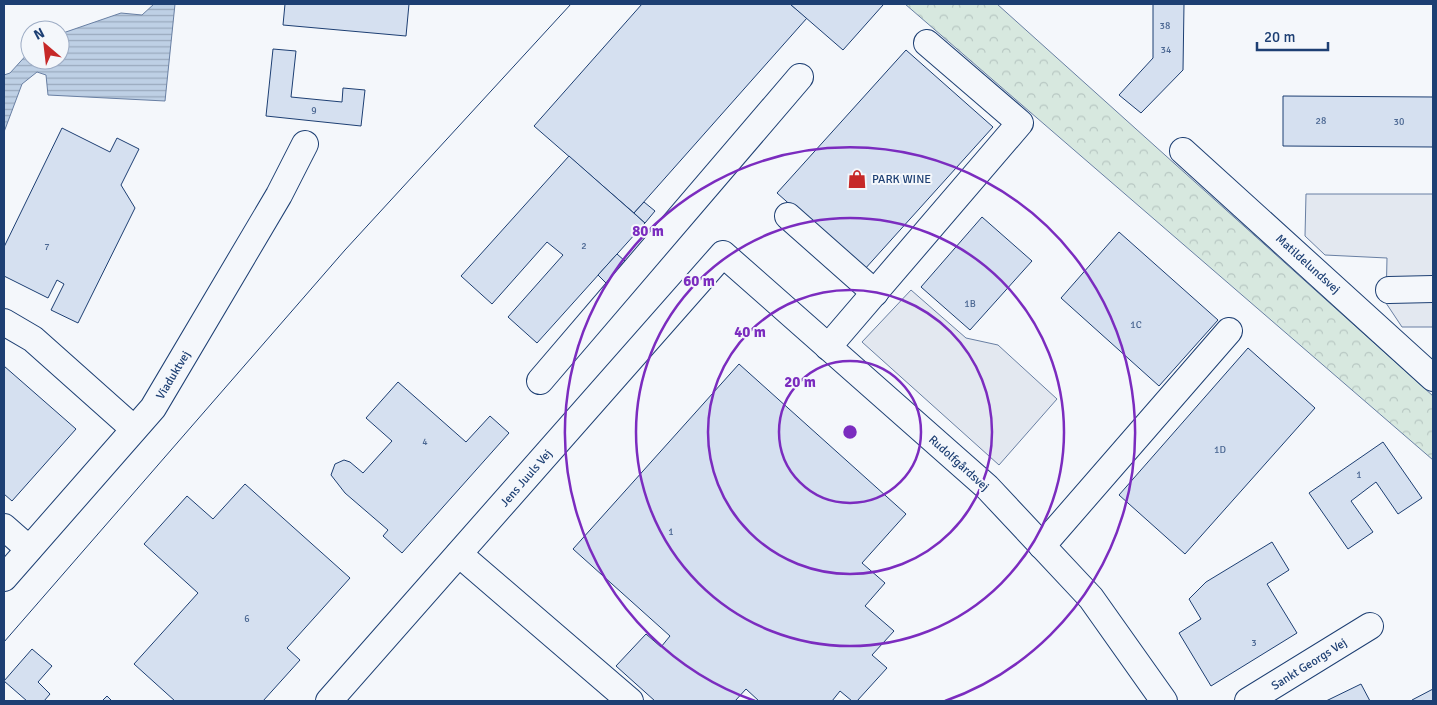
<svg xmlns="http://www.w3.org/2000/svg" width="1437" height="705" font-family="Signika,sans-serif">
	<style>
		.forest { fill: url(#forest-crowns); stroke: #687fa3 }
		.parking { fill: #e3e8f0; stroke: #687fa3 }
		.water { fill: url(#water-rules); stroke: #687fa3 }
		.building { fill: #d5e0f0; stroke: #1d3f73 }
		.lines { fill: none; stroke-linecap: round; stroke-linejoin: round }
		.minor-casing { stroke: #1d3f73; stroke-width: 28 }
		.minor { stroke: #f4f7fb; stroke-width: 26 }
		.tram { stroke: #1d3f73; stroke-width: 1 }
		.ring { fill: none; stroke: #7b2cbf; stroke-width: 2.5 }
		.labels { text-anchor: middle; stroke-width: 4; stroke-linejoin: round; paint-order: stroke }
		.number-label { font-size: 10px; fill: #4b6792 }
		.poi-label { font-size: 12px; fill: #1d3f73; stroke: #f4f7fb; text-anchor: start }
		.street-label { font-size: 12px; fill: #1d3f73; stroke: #f4f7fb }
		.centre { fill: #7b2cbf; stroke: #f4f7fb; stroke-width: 2.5 }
		.ring-label { font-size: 15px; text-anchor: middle; font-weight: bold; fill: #7b2cbf; stroke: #f4f7fb; stroke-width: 4; stroke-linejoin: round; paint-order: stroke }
	</style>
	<defs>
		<pattern id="forest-crowns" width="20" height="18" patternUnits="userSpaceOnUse" patternTransform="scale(1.25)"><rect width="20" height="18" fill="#d7e8df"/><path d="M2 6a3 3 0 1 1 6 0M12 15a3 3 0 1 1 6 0" fill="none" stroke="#b8c8c3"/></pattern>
		<pattern id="water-rules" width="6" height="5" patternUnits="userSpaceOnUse" patternTransform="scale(1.25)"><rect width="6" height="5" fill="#bed0e5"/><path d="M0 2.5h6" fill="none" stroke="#9aaabe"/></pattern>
	</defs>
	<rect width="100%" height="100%" fill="#f4f7fb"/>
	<!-- forest -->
	<polygon class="forest" points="905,4 997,4 1433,396 1433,460"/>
	<!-- parking -->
	<g class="parking">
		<polygon points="1306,194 1433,194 1433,327 1402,327 1386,303 1387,258 1325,255 1305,236"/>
		<polygon points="911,290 966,338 998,345 1057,399 999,465 862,342"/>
	</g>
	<!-- water -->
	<polygon class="water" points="154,4 175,4 165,101 48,95 46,75 37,72 22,84 4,132 4,75 10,73 30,51 30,60 60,60 60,34 121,13 142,15"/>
	<!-- building -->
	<g class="building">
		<polygon points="285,4 409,4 406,36 283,25"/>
		<polygon points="642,4 790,4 807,18 634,213 534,126"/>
		<polygon points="790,4 882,4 883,5 843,50"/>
		<polygon points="1153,4 1184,4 1183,70 1141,113 1119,95 1153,58"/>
		<polygon points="273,49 296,51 291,97 342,102 343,88 365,90 361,126 266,116"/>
		<polygon points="906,50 993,127 864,270 777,193"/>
		<polygon points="1283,96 1433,97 1433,147 1283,146"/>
		<polygon points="62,128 110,152 117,138 139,149 121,185 135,208 78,323 51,310 64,284 57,280 48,298 4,276 4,247"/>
		<polygon points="569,156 645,223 537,343 508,317 563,255 547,242 492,304 461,276"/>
		<polygon points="644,202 655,211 645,223 634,213"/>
		<polygon points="982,217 1032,261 970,330 921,287"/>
		<polygon points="1119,232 1218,320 1159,386 1061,298"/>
		<polygon points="617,254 625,261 606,283 598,275"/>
		<polygon points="1248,348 1315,408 1185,554 1119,495"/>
		<polygon points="739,364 906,514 862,563 885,583 865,606 894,631 872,655 887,668 857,701 852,701 840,691 832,701 759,701 746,689 735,701 655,701 616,666 646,634 661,647 670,636 573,549"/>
		<polygon points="4,366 76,429 12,501 4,494"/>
		<polygon points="398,382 466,442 490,416 509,433 402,553 383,536 388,530 345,493 331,475 335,464 344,460 350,462 363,473 392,441 366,418"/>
		<polygon points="1383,442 1422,498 1398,514 1376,482 1351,501 1373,532 1348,549 1309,493"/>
		<polygon points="245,484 350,578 287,648 300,660 263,701 175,701 134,664 198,593 144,544 187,496 213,519"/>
		<polygon points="1272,542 1289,570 1267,584 1297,633 1211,686 1179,633 1201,619 1189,599 1206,582"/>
		<polygon points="32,649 52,666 38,682 50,694 44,701 27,701 4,681"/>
		<polygon points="1361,684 1370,701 1326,701"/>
		<polygon points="1433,689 1433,701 1413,701 1412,700"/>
		<polygon points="107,696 112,701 102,701"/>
	</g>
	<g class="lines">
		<!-- minor casing -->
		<g class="minor-casing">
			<g id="minor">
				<polyline points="1183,151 1433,378"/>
				<polyline points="788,216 875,293"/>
				<polyline points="1389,290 1433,289"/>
				<polyline points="4,322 33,339 134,429"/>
				<polyline points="828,347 1020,123 927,43"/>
				<polyline points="540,381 800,77"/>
				<polyline points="4,527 29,549"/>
				<polyline points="1042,546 1229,331"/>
				<polyline points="459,554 630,701"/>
				<polyline points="4,578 153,408 279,195 305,144"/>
				<polyline points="329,701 723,254 987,487 1091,598 1164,701"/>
				<polyline points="1248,701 1370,626"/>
			</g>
		</g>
		<!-- minor -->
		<use href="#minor" class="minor"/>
		<!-- tram -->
		<polyline class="tram" points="4,642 345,250 571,4"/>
	</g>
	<!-- distance rings -->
	<g class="ring">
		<circle cx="850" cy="432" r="71"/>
		<circle cx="850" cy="432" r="142"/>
		<circle cx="850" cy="432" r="214"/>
		<path d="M755 701A285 285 0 1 1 945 701"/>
	</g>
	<!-- icons -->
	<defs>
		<g id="shop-bare" transform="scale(1.5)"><path d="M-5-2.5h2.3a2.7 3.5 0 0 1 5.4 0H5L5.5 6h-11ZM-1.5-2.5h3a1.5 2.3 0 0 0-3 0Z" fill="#c62828" stroke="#f4f7fb" stroke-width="2.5" paint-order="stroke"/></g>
	</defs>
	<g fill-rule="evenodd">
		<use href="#shop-bare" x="857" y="179"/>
	</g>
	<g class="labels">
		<!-- number labels -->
		<g class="number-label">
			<text x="1165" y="29">38</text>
			<text x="1166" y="53">34</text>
			<text x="314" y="114">9</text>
			<text x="1321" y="124">28</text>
			<text x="1399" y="125">30</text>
			<text x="584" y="249">2</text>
			<text x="47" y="250">7</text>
			<text x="970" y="307">1B</text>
			<text x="1136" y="328">1C</text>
			<text x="425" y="445">4</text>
			<text x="1220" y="453">1D</text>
			<text x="1359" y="478">1</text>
			<text x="671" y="535">1</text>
			<text x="247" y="622">6</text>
			<text x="1254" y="646">3</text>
		</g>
		<!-- poi labels -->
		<g class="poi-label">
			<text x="872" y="183">PARK WINE</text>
		</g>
		<!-- street labels -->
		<g class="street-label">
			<text transform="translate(1308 264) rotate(42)" y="4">Matildelundsvej</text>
			<text transform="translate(173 375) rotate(-59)" y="4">Viaduktvej</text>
			<text transform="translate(959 463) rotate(42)" y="4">Rudolfgårdsvej</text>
			<text transform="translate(526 478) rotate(-49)" y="4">Jens Juuls Vej</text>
			<text transform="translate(1309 664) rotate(-32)" y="4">Sankt Georgs Vej</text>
		</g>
	</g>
	<circle cx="850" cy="432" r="8" class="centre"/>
	<g class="ring-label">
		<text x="648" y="236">80 m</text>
		<text x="699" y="286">60 m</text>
		<text x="750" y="337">40 m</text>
		<text x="800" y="387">20 m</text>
	</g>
	<!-- border -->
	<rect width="1437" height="705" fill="none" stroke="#1d3f73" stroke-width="10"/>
	<!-- north arrow -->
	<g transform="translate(45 45) rotate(332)"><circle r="24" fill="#f4f7fb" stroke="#9eadc5"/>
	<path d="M0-4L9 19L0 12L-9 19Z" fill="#c62828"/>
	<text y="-8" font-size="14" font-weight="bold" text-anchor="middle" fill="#1d3f73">N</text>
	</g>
	<!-- scale -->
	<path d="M1257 42v8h71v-8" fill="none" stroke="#1d3f73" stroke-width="2.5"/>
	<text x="1264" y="42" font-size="15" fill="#1d3f73" stroke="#f4f7fb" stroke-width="4" paint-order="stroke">20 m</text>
</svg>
